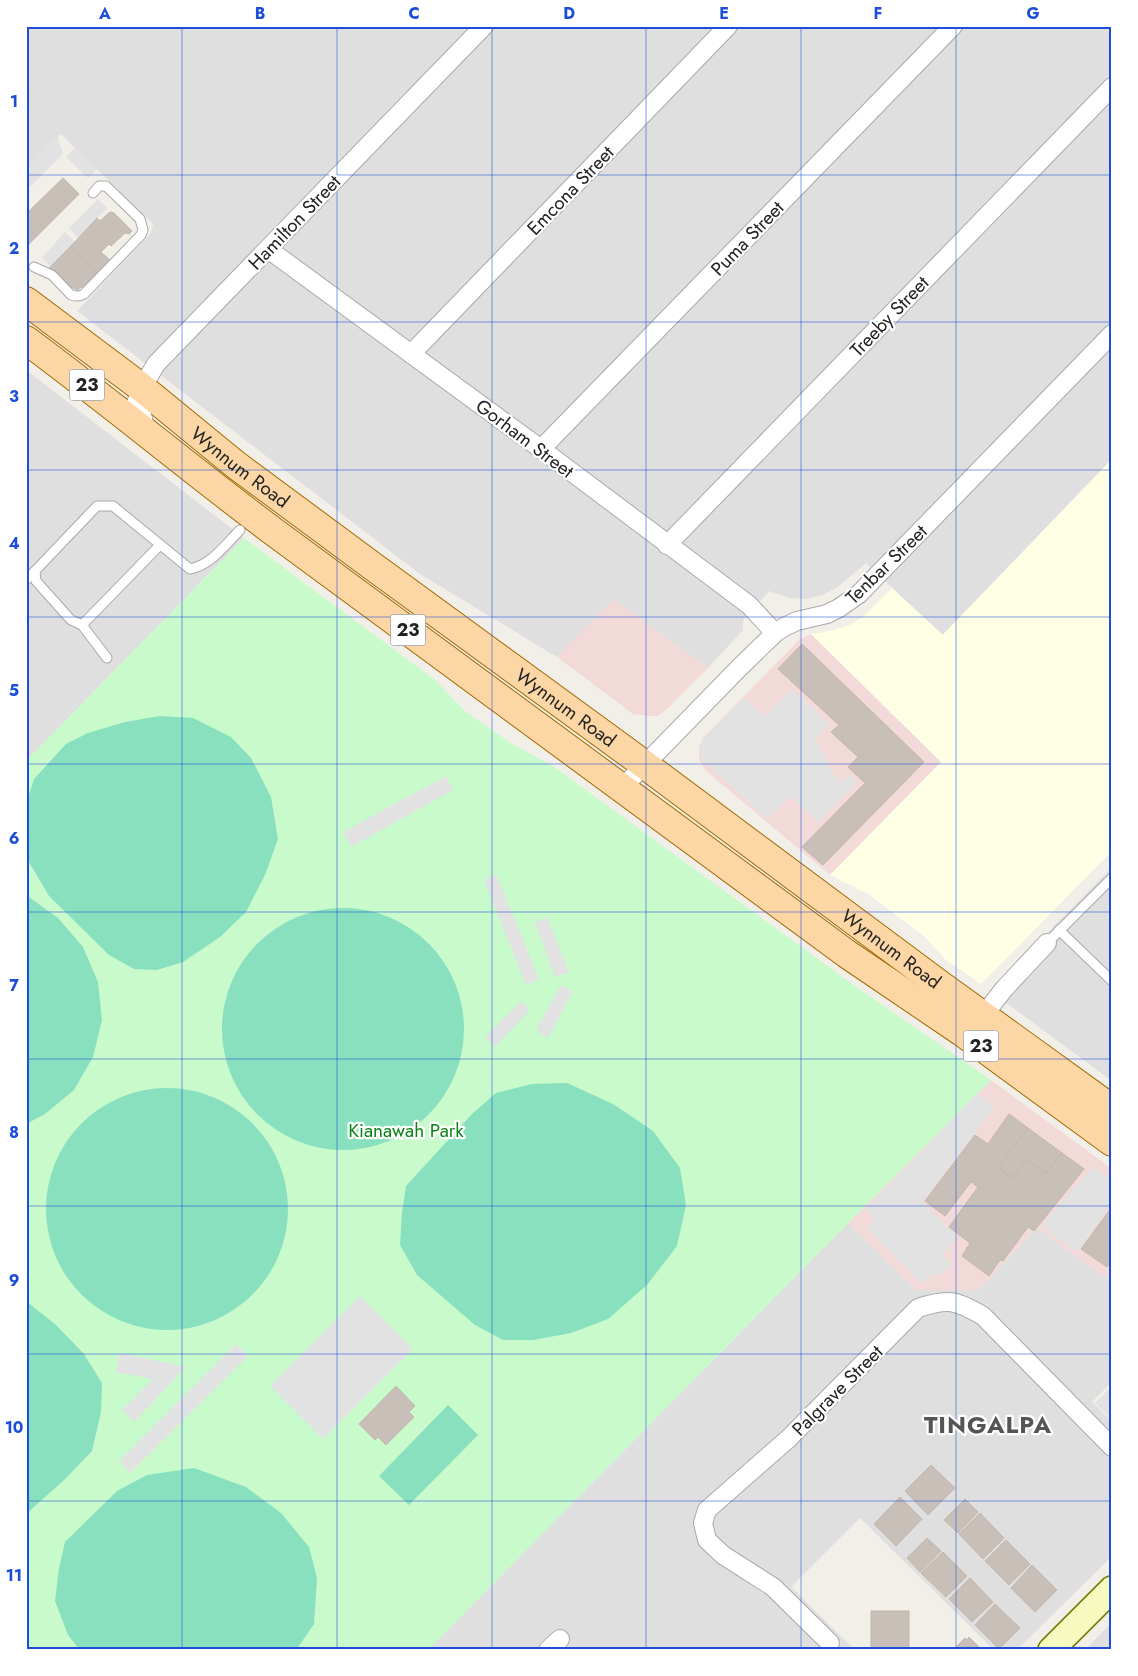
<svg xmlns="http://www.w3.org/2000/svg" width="1138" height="1676" font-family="Jost,sans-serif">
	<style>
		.residential { fill: #e0dfdf }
		.commercial { fill: #f2dad9 }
		.education { fill: #ffffe5 }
		.park { fill: #c8facc }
		.pitch { fill: #88e0be }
		.parking { fill: #e2e2e2 }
		.building { fill: #c7bfb8; stroke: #c4b6ab }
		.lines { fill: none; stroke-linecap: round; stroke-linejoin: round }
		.lane-casing { stroke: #a9a9a9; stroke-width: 11 }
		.street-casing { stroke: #a9a9a9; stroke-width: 20 }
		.secondary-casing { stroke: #707d05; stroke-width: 28 }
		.primary-casing { stroke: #a06b00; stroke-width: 30 }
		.lane { stroke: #fff; stroke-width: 9 }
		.street { stroke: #fff; stroke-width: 18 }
		.secondary { stroke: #f7fabf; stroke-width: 25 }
		.primary { stroke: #fcd6a4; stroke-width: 28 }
		.grid { fill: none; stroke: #1d4ed8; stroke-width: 1; stroke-opacity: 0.55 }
		.labels { text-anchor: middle; stroke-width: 4.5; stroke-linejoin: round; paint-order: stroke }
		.shield { fill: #fff; stroke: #646464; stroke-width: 1 }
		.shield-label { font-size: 18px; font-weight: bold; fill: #222 }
		.street-label { font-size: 19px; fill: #222; stroke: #fff }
		.park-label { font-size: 19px; fill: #0c8416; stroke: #fff }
		.district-label { font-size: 24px; font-weight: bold; letter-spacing: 1px; fill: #555; stroke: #fff }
		.neatline { fill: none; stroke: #1d4ed8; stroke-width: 2 }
		.grid-label { font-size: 16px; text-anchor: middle; font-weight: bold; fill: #1d4ed8 }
	</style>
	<rect width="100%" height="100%" fill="#f2efe9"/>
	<!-- residential -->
	<g class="residential">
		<polygon points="26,26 1112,26 1112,459 942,635 866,563 839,586 823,595 806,599 789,598 769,591 743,620 743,630 708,668 614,599 557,657 420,574 77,311 151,233 153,224 61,134 26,170"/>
		<polygon points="26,370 244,538 26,761"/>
		<polygon points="1112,867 1112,1081 990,991"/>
		<polygon points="848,1223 916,1290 979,1290 1037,1228 1112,1282 1112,1382 1092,1402 1112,1421 1112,1556 1017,1650 994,1650 860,1518 791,1587 855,1650 428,1650"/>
		<polygon points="1112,1622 1112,1650 1085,1650"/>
	</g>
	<!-- commercial -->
	<g class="commercial">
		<polygon points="614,599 708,668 668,708 658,716 649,716 633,714 557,657"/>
		<polygon points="811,634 941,762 830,875 706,771 699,759 699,747 704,737 799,640"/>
		<polygon points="991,1080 1112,1169 1112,1282 1037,1228 979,1290 916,1290 848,1223"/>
	</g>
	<!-- education -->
	<polygon class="education" points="1112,459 1112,851 981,984 946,960 925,937 870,895 830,875 941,762 811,634 830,631 850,625 863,617 892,588 943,635"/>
	<!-- park -->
	<polygon class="park" points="244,538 435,680 466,712 512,744 553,766 855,986 991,1080 848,1223 428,1650 26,1650 26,761"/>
	<!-- pitch -->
	<g class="pitch">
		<polygon points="160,716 193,718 231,737 251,758 271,797 278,839 265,875 246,912 220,937 183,962 157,970 134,969 109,955 49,896 26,857 26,804 34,779 66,744 88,733 125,722"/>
		<polygon points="26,895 58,918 83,947 98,982 102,1020 93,1057 74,1090 45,1114 26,1124"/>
		<circle cx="343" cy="1029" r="121"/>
		<polygon points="567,1083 613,1104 653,1131 680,1168 686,1205 677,1246 647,1285 608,1319 571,1333 533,1340 503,1340 475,1325 417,1275 400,1245 402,1213 406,1186 472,1114 496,1093 532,1084"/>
		<circle cx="167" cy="1209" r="121"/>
		<polygon points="26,1301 56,1325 84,1354 102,1383 101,1412 92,1451 63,1481 26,1514"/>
		<polygon points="448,1405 478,1435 409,1505 379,1476"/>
		<polygon points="194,1468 246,1487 281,1513 309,1547 317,1578 314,1624 296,1650 80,1650 68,1635 55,1601 59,1568 65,1542 117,1491 147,1475"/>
	</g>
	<!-- parking -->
	<g class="parking">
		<polygon points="58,137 63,154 26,191 26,170"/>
		<polygon points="75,148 97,169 88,178 66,157"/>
		<polygon points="98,199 107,208 78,238 69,228"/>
		<polygon points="65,232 75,242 50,266 42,258"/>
		<polygon points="792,689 829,723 815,739 831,771 842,782 849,775 857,783 818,822 790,796 768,819 704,762 699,751 705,737 744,698 765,717"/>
		<polygon points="446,776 453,790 351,847 343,832"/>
		<polygon points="496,874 539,979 526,985 484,880"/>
		<polygon points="547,917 569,972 555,977 535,923"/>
		<polygon points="561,985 573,992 548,1038 536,1030"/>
		<polygon points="521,1001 530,1010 495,1047 485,1037"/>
		<polygon points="978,1092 994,1108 922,1202 957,1236 943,1255 952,1265 944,1273 930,1276 922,1284 867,1228 875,1219 865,1209"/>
		<polygon points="1092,1167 1112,1181 1112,1203 1077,1252 1041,1226"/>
		<polygon points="360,1296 413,1349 323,1439 270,1386"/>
		<polygon points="236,1344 248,1356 130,1473 119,1461"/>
		<polygon points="120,1353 186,1367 134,1422 122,1410 153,1379 115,1372"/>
		<polygon points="1112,1386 1112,1419 1095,1403"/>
	</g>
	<!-- building -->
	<g class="building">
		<polygon points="63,178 79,194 26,247 26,214"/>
		<polygon points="110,212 114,213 132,231 129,234 125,233 111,246 109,244 101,252 111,261 99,274 71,246 97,218 100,221"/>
		<polygon points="71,246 99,274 84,289 81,287 77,290 71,287 69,288 49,268"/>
		<polygon points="802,644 924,762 823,865 802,847 865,783 848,767 858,757 831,732 839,725 778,669"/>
		<polygon points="1009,1114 1028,1128 998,1168 1012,1178 1027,1159 1046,1173 1062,1153 1084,1169 1034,1231 1028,1227 1003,1261 1000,1260 989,1276 962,1256 970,1243 949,1227 978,1187 971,1182 945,1216 925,1201 975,1135 988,1144"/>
		<polygon points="1028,1128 1062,1153 1046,1173 1027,1159 1012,1178 998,1168"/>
		<polygon points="1112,1207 1112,1261 1107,1267 1081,1249"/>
		<polygon points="396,1386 415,1406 409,1412 414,1417 386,1445 378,1437 375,1440 359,1424"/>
		<polygon points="931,1465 955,1488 928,1515 905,1491"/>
		<polygon points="900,1497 922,1519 896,1546 874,1524"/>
		<polygon points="965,1499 978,1512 958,1533 944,1520"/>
		<polygon points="980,1513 1004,1538 983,1559 959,1534"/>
		<polygon points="927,1538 941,1551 920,1572 907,1558"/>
		<polygon points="1006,1540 1030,1564 1009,1585 985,1561"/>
		<polygon points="943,1552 967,1576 946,1597 921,1573"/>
		<polygon points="1032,1565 1057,1590 1035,1612 1011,1588"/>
		<polygon points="970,1578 993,1602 972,1622 949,1599"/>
		<polygon points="995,1604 1020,1628 999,1649 975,1625"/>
		<rect x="871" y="1611" width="38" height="39"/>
		<polygon points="969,1637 979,1647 977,1650 953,1650 965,1638 967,1640"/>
	</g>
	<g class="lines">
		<!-- lane casing -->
		<g class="lane-casing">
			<g id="lane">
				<path d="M34,267L52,275L71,295C76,297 80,296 84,294L141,235L143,230L140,219L106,186H99L93,193"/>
				<path d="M160,545L82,625L71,620L36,581L35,571L97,506H113L190,569C211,565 225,545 240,530"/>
				<polyline points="26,580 35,571"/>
				<polyline points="82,625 107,658"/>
				<polyline points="1059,930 1112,981"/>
				<polyline points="1047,943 1112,878"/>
			</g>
		</g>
		<!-- street casing -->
		<g class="street-casing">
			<g id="street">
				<polyline points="268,249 541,449 749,605 775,633"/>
				<polyline points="411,354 728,26"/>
				<polyline points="146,431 141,411 136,403 142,388 156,364 484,26"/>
				<polyline points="541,449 953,26"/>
				<polyline points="667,545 1112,87"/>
				<polyline points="622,788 739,668 775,633 784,627 797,621 827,614 839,608 859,594 1112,334"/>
				<polyline points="983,1016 1004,989 1047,943"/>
				<path d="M830,1643L773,1587L723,1555L707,1540L703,1523L707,1510L788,1439L918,1308C948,1298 956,1300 983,1316L1112,1447"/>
				<polyline points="548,1650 560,1639"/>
			</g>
		</g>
		<!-- secondary casing -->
		<g class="secondary-casing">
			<polyline id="secondary" points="1051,1650 1112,1589"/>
		</g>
		<!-- primary casing -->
		<g class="primary-casing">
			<g id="primary">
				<path id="s1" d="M26,301L142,388L236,465L371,565L645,765L939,984L1112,1109"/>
				<path d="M26,340C110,402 190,469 274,532L847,954L962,1032L1112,1142"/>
			</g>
		</g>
		<!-- lane -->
		<use href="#lane" class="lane"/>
		<!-- street -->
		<use href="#street" class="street"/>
		<!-- secondary -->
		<use href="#secondary" class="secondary"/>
		<!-- primary -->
		<use href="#primary" class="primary"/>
	</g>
	<!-- grid -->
	<path class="grid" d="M182,26V1650M337,26V1650M492,26V1650M646,26V1650M801,26V1650M956,26V1650M26,175H1112M26,322H1112M26,470H1112M26,617H1112M26,764H1112M26,912H1112M26,1059H1112M26,1206H1112M26,1354H1112M26,1501H1112"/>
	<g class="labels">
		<!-- shield labels -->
		<g class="shield">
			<rect x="69.5" y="369.5" width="35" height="31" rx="4"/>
			<rect x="390.5" y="614.5" width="35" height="31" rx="4"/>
			<rect x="963.5" y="1030.5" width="35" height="31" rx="4"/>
		</g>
		<g class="shield-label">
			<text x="87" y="391">23</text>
			<text x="408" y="636">23</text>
			<text x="981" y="1052">23</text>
		</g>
		<!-- street labels -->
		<g class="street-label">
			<text transform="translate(570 190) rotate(-46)" y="7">Emcona Street</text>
			<text transform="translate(294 222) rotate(-46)" y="7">Hamilton Street</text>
			<text transform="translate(747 238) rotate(-46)" y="7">Puma Street</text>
			<text transform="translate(889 316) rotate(-46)" y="7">Treeby Street</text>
			<text transform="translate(525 438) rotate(37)" y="7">Gorham Street</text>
			<text dy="7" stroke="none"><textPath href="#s1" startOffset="271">Wynnum Road</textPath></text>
			<text transform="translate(886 564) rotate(-44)" y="7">Tenbar Street</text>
			<text dy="7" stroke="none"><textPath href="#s1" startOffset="676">Wynnum Road</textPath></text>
			<text dy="7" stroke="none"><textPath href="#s1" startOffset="1081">Wynnum Road</textPath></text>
			<text transform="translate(837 1390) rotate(-45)" y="7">Palgrave Street</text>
		</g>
		<!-- park labels -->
		<g class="park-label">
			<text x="406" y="1137">Kianawah Park</text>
		</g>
		<!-- district labels -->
		<g class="district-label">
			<text x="988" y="1433">TINGALPA</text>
		</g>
	</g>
	<!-- border -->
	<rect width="1138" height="1676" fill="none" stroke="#ffffff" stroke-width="55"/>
	<rect x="28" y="28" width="1082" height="1620" class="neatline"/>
	<g class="grid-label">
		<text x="105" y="19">A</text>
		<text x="260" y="19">B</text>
		<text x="414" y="19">C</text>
		<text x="569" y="19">D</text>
		<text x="724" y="19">E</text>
		<text x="878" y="19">F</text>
		<text x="1033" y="19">G</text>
		<text x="14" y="107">1</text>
		<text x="14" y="254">2</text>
		<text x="14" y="402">3</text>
		<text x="14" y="549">4</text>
		<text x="14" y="696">5</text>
		<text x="14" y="844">6</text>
		<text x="14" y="991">7</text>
		<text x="14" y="1138">8</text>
		<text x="14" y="1286">9</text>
		<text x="14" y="1433">10</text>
		<text x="14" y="1581">11</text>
	</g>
</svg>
